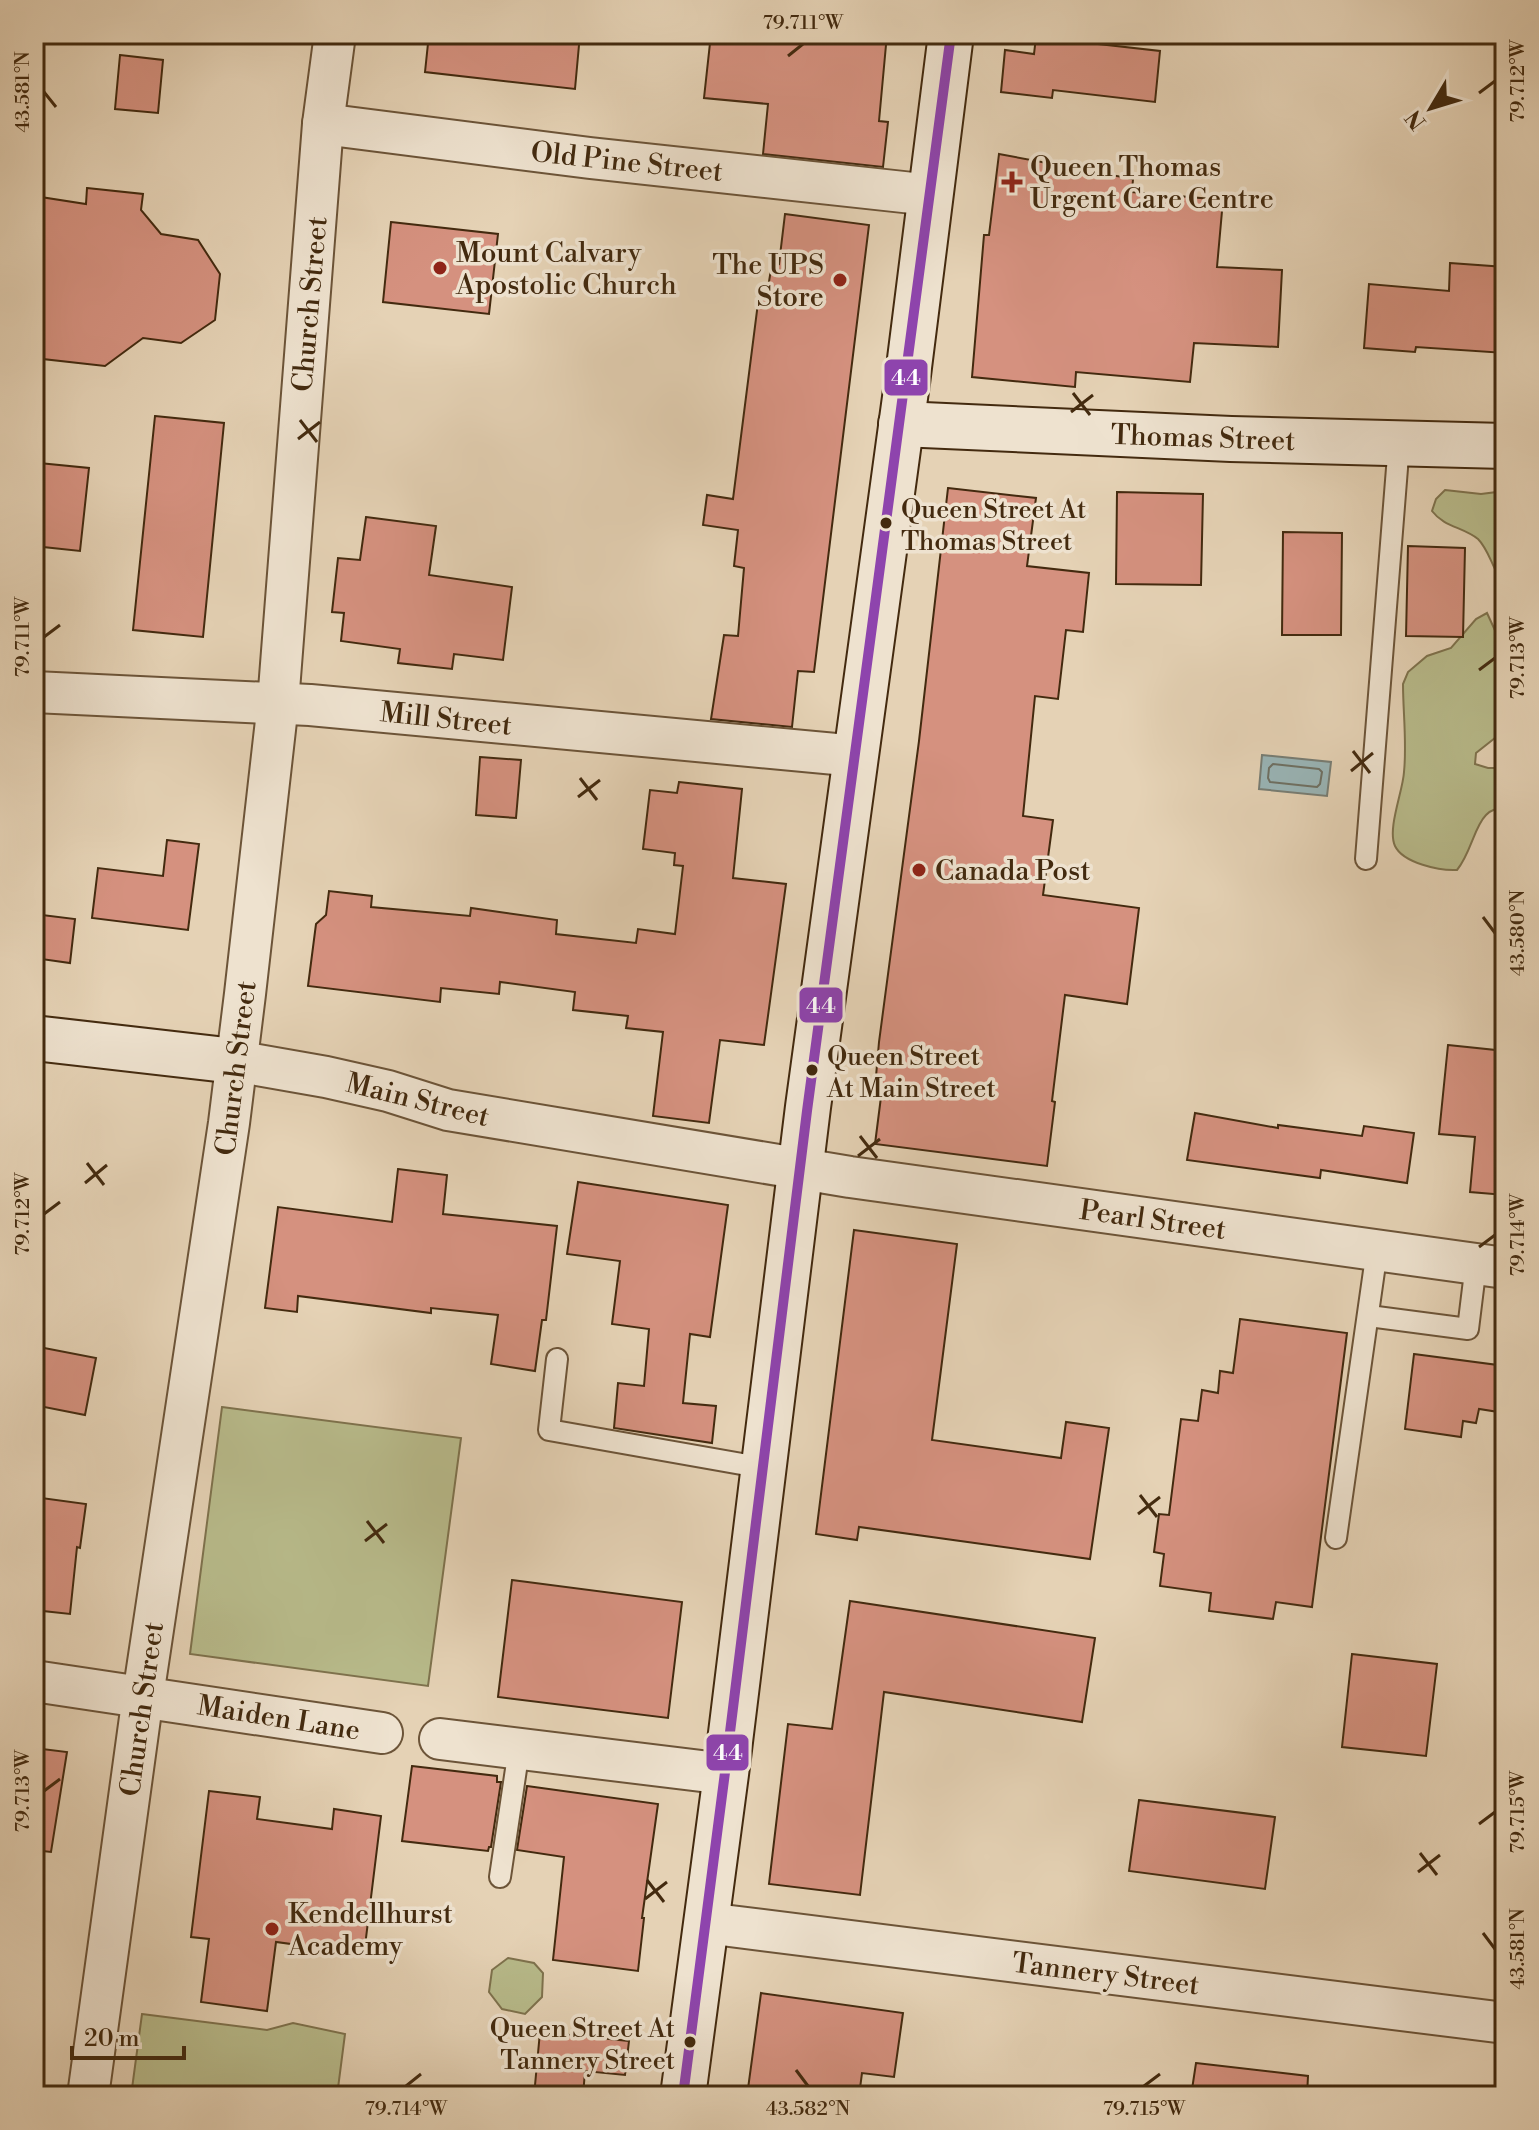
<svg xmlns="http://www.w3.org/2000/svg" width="1539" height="2130" font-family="'Libre Bodoni',serif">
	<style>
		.green { fill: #b8bb8b; stroke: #7e724d; stroke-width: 2 }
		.water { fill: #99b5b7; stroke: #777d74; stroke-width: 2 }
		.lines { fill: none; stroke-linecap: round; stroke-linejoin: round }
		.shore { stroke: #6e7063; stroke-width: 2 }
		.building { fill: #d5917f; stroke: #432a0f; stroke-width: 2 }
		.lane-casing { stroke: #6c5438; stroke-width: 24 }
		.street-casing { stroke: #6c5438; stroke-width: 44 }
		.secondary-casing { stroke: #432a0f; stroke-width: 48 }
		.lane { stroke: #eee2cf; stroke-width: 20 }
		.street { stroke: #eee2cf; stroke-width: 40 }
		.secondary { stroke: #eee2cf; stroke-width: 44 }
		.bus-1-casing { stroke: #eee2cf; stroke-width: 16 }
		.bus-1 { stroke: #8e44ad; stroke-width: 10 }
		.ticks { fill: none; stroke: #432a0f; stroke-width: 3 }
		.poi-dot { fill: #8f2418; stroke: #eee2cf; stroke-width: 3 }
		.bus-dot { fill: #432a0f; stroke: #eee2cf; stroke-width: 3 }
		.labels { text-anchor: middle; stroke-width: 7; stroke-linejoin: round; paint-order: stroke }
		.bus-label { font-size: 26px; fill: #432a0f; stroke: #eee2cf; text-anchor: start }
		.street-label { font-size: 28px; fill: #432a0f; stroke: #eee2cf }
		.poi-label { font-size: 28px; fill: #432a0f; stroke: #eee2cf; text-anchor: start }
		.line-badge { stroke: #eee2cf; stroke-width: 3 }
		.badge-label { font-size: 22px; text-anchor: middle; font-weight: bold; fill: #fff }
		.neatline { fill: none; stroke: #432a0f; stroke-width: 3 }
		.ticks-label { font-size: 20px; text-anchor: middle; fill: #432a0f }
	</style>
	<rect width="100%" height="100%" fill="#e5d2b5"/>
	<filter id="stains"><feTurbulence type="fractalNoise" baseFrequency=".0025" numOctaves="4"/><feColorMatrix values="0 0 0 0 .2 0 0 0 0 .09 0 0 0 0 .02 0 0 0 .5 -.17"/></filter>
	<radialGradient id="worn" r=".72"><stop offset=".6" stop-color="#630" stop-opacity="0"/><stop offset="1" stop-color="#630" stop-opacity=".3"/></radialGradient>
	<!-- green -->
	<g class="green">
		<path d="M1445,490L1481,494L1505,491V568L1495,569C1490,559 1486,547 1478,539C1463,527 1444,527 1432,511L1436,499Z"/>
		<path d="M1487,613L1505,652V730L1476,753L1475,764L1488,768H1505V808C1498,809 1491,809 1486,815C1474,827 1471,853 1457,870C1440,871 1403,863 1395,846C1387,829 1403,791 1404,772C1407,743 1403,712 1403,684L1408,672L1427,656L1451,648L1476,619Z"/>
		<polygon points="222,1407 461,1438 428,1686 190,1654"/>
		<polygon points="508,1958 534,1963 543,1973 542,1997 525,2014 502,2009 489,1992 492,1970"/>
		<polygon points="142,2014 267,2030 293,2023 345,2034 337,2096 131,2096"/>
	</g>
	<!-- water -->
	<polygon class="water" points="1262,755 1331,762 1327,796 1259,789"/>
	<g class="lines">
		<!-- shore -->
		<polygon class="shore" points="1273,764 1319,769 1322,772 1320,784 1317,787 1270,782 1268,778 1269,768"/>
	</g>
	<!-- building -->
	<g class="building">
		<polygon points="429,34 580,34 575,89 425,72"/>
		<polygon points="711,34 887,34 879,121 888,122 883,167 763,154 768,104 704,98"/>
		<polygon points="1036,37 1160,51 1155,102 1053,90 1052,98 1001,92 1005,50 1034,54"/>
		<polygon points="120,55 163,60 158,113 115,109"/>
		<polygon points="999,154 1133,179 1132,192 1223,200 1217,267 1282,270 1278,347 1194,343 1190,382 1076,372 1075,387 972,377 984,235 989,235"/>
		<polygon points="87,188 143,194 141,210 161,234 198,240 220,274 215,320 181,343 143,338 105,366 34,358 34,196 86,204"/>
		<polygon points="785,214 869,225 814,672 798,671 792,727 711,719 724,635 738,636 744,568 734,566 738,530 703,525 707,495 733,499 760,287 768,288 772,263 779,264"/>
		<polygon points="391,222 498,234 489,314 383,302"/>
		<polygon points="1450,263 1505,267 1505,353 1416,347 1415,352 1364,348 1369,284 1449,291"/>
		<polygon points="155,416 224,423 203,637 133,630"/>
		<polygon points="39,463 89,468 80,551 34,546 34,506"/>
		<polygon points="948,488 1036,498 1027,566 1089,573 1083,632 1066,630 1058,699 1035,696 1023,816 1053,820 1043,895 1139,908 1127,1004 1065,995 1052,1101 1055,1102 1047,1166 875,1144 882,1089 875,1088 879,1042 919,741"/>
		<polygon points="1117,492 1203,494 1201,585 1116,584"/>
		<polygon points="366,517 436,526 429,575 512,587 503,660 454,654 452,669 398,663 400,649 341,641 344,613 332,612 338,558 360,560"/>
		<polygon points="1283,532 1342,533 1341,635 1282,635"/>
		<polygon points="1408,546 1465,548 1463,637 1406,636"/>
		<polygon points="480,757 521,760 516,818 476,815"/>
		<polygon points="679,782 742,789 733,878 786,884 764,1045 720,1040 709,1123 653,1116 663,1032 626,1028 628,1016 573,1010 575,992 500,982 499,994 441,988 440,1002 308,986 316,924 326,915 329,891 372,896 371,907 470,916 471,908 557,920 556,934 636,943 638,929 675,934 683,866 674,865 675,853 643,849 650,790 677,793"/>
		<polygon points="167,840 199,844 188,930 92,918 98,868 163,876"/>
		<polygon points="34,914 75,919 70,963 34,958"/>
		<polygon points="1448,1045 1505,1051 1505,1195 1470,1192 1475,1137 1439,1134"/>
		<polygon points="1195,1113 1278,1128 1278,1125 1362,1136 1364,1126 1414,1133 1407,1183 1321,1170 1320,1178 1187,1160"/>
		<polygon points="398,1169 447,1175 443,1214 557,1226 546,1320 542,1320 535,1371 491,1364 498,1315 431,1308 431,1313 298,1296 297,1312 265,1308 278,1207 392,1222"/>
		<polygon points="578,1182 728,1205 710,1337 690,1334 683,1403 716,1406 712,1443 614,1428 618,1383 644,1386 649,1329 612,1324 620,1261 567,1254"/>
		<polygon points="854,1230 957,1244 932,1440 1061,1458 1066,1422 1109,1428 1090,1559 859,1527 857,1540 816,1534"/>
		<polygon points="1240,1319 1347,1333 1312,1607 1276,1602 1273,1619 1209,1611 1211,1593 1160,1586 1164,1554 1154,1552 1159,1514 1169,1515 1181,1419 1198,1421 1202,1390 1218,1393 1220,1371 1233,1373"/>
		<polygon points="39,1347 96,1358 85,1415 34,1405 34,1376"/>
		<polygon points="1414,1354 1505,1366 1505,1413 1479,1409 1476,1423 1463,1421 1461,1437 1405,1429"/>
		<polygon points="34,1497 86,1504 80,1548 77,1547 70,1614 34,1610"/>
		<polygon points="512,1580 682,1602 668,1718 498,1697"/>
		<polygon points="850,1601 1095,1638 1082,1722 884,1692 860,1895 769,1884 788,1724 832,1729"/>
		<polygon points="1352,1654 1437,1664 1426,1756 1342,1747"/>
		<polygon points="34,1748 67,1752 51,1852 34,1850"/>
		<polygon points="412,1766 497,1776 497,1782 501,1782 491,1847 489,1847 488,1851 402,1841"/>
		<polygon points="527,1786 658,1804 642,1918 644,1918 638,1971 553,1960 564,1857 517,1850"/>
		<polygon points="209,1791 260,1797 257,1819 332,1829 334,1809 381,1816 364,1954 276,1942 267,2011 201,2002 209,1939 191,1937"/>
		<polygon points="1139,1800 1275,1817 1265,1889 1129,1871"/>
		<polygon points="761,1993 903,2013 894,2077 862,2073 859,2096 747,2096"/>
		<polygon points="540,2032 629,2041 625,2075 585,2071 583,2096 534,2096"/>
		<polygon points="1196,2063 1308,2076 1307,2096 1191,2096"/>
	</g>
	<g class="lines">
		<!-- lane casing -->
		<g class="lane-casing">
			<g id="lane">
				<polyline points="1366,859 1399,443"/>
				<polyline points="1369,1316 1468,1329 1476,1264"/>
				<polyline points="557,1359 549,1430 764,1468"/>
				<polyline points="1336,1538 1377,1250"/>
				<polyline points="500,1877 519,1749"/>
			</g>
		</g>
		<!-- street casing -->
		<g class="street-casing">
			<g id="street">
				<polyline points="323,124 590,158 931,195"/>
				<polyline points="34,692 310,705 857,756"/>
				<polyline points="235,1061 326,1077 388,1091 448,1110 850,1177 1505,1268"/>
				<polyline points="34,1681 382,1733"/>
				<polyline points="440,1739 726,1774"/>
				<polyline points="706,1923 1505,2023"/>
				<polyline points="88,2096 143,1696 229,1123 245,994 278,703 323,124 335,34"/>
			</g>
		</g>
		<!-- secondary casing -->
		<g class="secondary-casing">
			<g id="secondary">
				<polyline points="901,424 1231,439 1505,446"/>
				<polyline points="34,1038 235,1061"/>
				<polyline points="683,2096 726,1774 808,1107 907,383 951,34"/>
			</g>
		</g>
		<!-- lane -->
		<use href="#lane" class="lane"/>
		<!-- street -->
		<use href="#street" class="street"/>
		<!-- secondary -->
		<use href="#secondary" class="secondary"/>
		<!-- bus-1 casing -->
		<g class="bus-1-casing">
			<path id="bus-1" d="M683,2096C727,1768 766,1439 807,1111C853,752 906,393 951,34"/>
		</g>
		<!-- bus-1 -->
		<use href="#bus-1" class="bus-1"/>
	</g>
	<!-- ticks -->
	<path class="ticks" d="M788,56L803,44M44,92L56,107M1479,93L1495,81M1073,393L1090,415M1071,412L1093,395M300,420L317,442M298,439L320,422M44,637L60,625M1479,670L1495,658M1353,751L1370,773M1351,771L1373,753M580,778L597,800M578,797L600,780M1483,917L1495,933M860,1136L877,1158M858,1156L880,1139M87,1163L104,1185M85,1183L107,1165M44,1214L60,1202M1479,1247L1495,1235M1140,1495L1157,1517M1138,1514L1160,1497M367,1521L384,1543M365,1541L387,1524M44,1791L60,1779M1479,1824L1495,1812M1420,1853L1437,1875M1418,1872L1440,1855M647,1880L664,1902M645,1899L667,1882M1483,1933L1495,1949M796,2070L808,2086M406,2086L421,2074M1144,2086L1160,2074"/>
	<!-- markers -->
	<g class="poi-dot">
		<path d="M1008 170h8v8h8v8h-8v8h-8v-8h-8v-8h8z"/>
		<circle cx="440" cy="268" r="8"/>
		<circle cx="840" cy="280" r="8"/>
		<circle cx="919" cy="870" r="8"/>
		<circle cx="272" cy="1929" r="8"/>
	</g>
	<g class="bus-dot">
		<circle cx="886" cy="523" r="7"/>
		<circle cx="812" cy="1070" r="7"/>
		<circle cx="690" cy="2042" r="7"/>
	</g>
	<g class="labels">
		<!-- bus labels -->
		<g class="bus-label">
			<text x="901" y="518">Queen Street At<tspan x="901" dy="32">Thomas Street</tspan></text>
			<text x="827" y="1065">Queen Street<tspan x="827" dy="32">At Main Street</tspan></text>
			<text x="675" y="2037" text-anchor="end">Queen Street At<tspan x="675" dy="32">Tannery Street</tspan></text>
		</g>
		<!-- street labels -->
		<g class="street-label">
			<text transform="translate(627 161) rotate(6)" y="10">Old Pine Street</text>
			<text transform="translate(309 304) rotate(-85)" y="10">Church Street</text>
			<text transform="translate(1203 437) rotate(2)" y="10">Thomas Street</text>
			<text transform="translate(446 718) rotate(6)" y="10">Mill Street</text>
			<text transform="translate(235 1068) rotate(-83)" y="10">Church Street</text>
			<text transform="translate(418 1099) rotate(14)" y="10">Main Street</text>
			<text transform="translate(1153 1219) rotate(8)" y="10">Pearl Street</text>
			<text transform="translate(141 1709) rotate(-82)" y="10">Church Street</text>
			<text transform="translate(279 1717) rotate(9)" y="10">Maiden Lane</text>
			<text transform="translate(1106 1973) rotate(7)" y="10">Tannery Street</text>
		</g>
		<!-- poi labels -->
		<g class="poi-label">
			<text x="1030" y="176">Queen Thomas<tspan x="1030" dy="32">Urgent Care Centre</tspan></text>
			<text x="456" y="262">Mount Calvary<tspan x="456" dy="32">Apostolic Church</tspan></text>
			<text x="824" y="274" text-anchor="end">The UPS<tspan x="824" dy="32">Store</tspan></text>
			<text x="935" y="880">Canada Post</text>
			<text x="288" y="1923">Kendellhurst<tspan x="288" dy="32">Academy</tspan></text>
		</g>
	</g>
	<g class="line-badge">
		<rect x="883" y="358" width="46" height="39" rx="8" fill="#8e44ad"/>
		<rect x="798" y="986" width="46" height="38" rx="8" fill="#8e44ad"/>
		<rect x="705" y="1733" width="45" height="39" rx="8" fill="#8e44ad"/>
	</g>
	<g class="badge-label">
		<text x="906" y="385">44</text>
		<text x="821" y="1013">44</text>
		<text x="728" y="1760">44</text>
	</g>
	<!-- margin -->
	<rect width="1539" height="2130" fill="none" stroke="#e5d2b5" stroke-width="88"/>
	<!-- north arrow -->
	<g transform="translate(1431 108) rotate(232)" stroke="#eee2cf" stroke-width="6" paint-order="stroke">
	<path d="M0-6L14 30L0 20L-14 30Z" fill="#432a0f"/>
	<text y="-12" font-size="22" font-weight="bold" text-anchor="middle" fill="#432a0f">N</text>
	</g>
	<!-- scale -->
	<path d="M72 2046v12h112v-12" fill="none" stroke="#432a0f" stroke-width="4"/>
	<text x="84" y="2046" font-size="24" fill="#432a0f" stroke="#eee2cf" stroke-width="6" paint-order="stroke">20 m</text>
	<rect x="44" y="44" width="1451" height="2042" class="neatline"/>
	<g class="ticks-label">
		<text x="803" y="29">79.711°W</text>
		<text transform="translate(1517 81) rotate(-90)" y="7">79.712°W</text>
		<text transform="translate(22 92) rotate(-90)" y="7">43.581°N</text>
		<text transform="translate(22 637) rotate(-90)" y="7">79.711°W</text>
		<text transform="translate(1517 658) rotate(-90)" y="7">79.713°W</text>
		<text transform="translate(1517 933) rotate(-90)" y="7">43.580°N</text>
		<text transform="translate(22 1214) rotate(-90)" y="7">79.712°W</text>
		<text transform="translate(1517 1235) rotate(-90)" y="7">79.714°W</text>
		<text transform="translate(22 1791) rotate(-90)" y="7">79.713°W</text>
		<text transform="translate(1517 1812) rotate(-90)" y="7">79.715°W</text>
		<text transform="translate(1517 1949) rotate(-90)" y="7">43.581°N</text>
		<text x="406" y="2115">79.714°W</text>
		<text x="808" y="2115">43.582°N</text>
		<text x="1144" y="2115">79.715°W</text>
	</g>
	<rect width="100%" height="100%" filter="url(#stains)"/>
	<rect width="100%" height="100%" fill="url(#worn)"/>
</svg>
